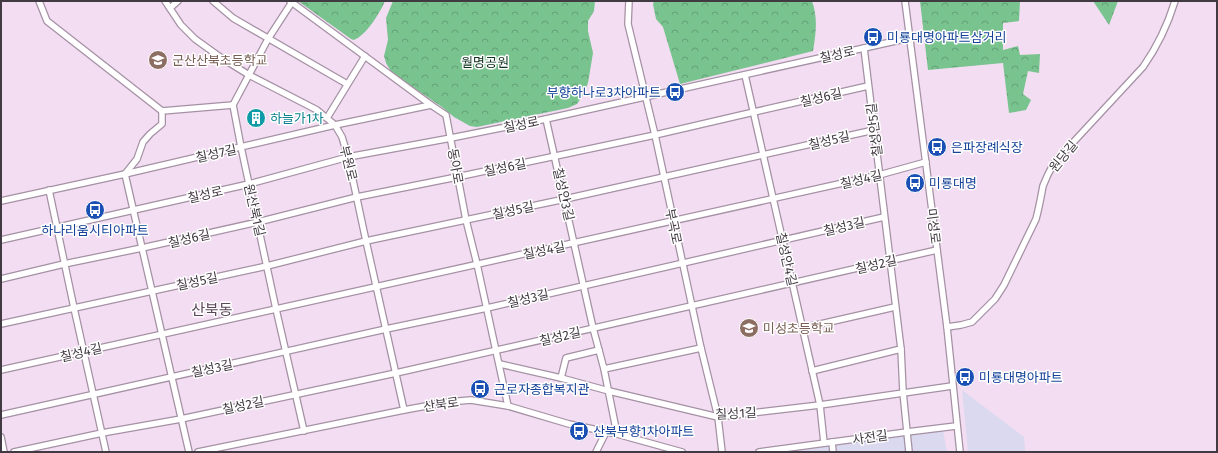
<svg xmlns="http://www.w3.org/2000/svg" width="1218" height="453" font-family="'Fira Sans','Noto Sans KR',sans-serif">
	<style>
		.commercial { fill: #dbd9ef }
		.forest { fill: url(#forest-crowns) }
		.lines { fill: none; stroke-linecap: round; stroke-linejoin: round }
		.minor-casing { stroke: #a591a4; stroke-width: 8 }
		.minor { stroke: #fff; stroke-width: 5.5 }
		.labels { text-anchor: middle; stroke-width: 3; stroke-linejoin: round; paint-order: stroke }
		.transit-label { font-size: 13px; fill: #164399; stroke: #fff; text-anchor: start }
		.street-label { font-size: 13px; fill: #423a42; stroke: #fff }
		.education-label { font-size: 13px; fill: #785e54; stroke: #fff; text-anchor: start }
		.park-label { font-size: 13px; fill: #10311c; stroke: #fff }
		.culture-label { font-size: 13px; fill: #0d838f; stroke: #fff; text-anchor: start }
		.quarter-label { font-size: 15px; fill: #5a4859; stroke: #fff }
	</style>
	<defs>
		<pattern id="forest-crowns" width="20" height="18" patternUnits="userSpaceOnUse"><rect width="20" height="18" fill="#79c38f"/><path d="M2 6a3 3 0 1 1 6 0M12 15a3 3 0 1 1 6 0" fill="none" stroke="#659f76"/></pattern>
	</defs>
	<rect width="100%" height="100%" fill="#f3ddf2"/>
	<!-- commercial -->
	<g class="commercial">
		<polygon points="962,390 1024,437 1025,452 968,452"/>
		<polygon points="943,431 947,452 779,452 896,435"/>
	</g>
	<!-- forest -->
	<g class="forest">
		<path d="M298,1H385C380,13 366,35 354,40L351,39Z"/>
		<polygon points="393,1 595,1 594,11 588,21 588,31 593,53 588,83 582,97 577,104 568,108 477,127 470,126 454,117 442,107 392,73 386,63 384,56 388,40 386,18"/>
		<path d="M654,1H812C818,18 816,33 813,51L680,84L663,27L656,19L653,4Z"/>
		<polygon points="920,1 1020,1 1019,21 1003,23 1003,50 1018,46 1020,55 1040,54 1039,73 1028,71 1023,94 1031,100 1026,110 1009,113 1003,63 928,70"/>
		<polygon points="1093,1 1118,1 1109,25"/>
	</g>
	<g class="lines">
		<!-- minor casing -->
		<g class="minor-casing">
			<g id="minor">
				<polyline points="39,1 47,21 162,111"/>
				<polyline points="165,1 181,25 195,39 220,57 249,75 317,110 335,125 342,137 348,157 366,241 404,410"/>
				<polyline points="213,1 233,18 347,84"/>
				<polyline points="290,1 431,105 446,115 466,220 477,264 508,406"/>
				<polyline points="629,1 628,24 655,135 701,348 718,417 722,452"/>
				<polyline points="905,1 947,327 960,452"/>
				<polyline points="292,2 268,39 233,105 241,147 276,309 304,431"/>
				<polyline points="170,8 178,1"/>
				<polyline points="864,48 901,349 903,392 909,452"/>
				<polyline points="745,75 820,405 824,443"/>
				<polyline points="327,118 365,56"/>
				<polyline points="546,119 593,328 604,369 617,434"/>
				<polyline points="125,174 189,452"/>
				<polyline points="125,174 137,159 143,142 150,134 162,124 162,111 233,105"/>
				<polyline points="49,190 74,308 106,452"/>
				<polyline points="1,201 125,174 335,125 431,105"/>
				<polyline points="1,240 249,184 348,157 451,138 546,119 909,38"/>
				<polyline points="1,279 64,264 142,248 258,222 357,197 457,177 655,135 754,112 868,86"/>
				<polyline points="1,324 267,266 366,241 565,199 874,130"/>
				<path d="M947,327L961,325L972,322L995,299L1004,285L1036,219C1039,208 1041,197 1043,186C1046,178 1050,170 1054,163L1143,67C1157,47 1168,24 1175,1"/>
				<polyline points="803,328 895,307"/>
				<polyline points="500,364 561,378 609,391 718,417 820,405 952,386"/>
				<polyline points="604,369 701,348"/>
				<polyline points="1,370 879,175 926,162"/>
				<polyline points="812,371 901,349"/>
				<polyline points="561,378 566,358 599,350"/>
				<polyline points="1,415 386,329 487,308 884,217"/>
				<polyline points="1,437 4,452"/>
				<polyline points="832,442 833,452"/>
				<polyline points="14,452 102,433 181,419 396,373 937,250"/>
				<polyline points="198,452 404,410 448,402 471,400 508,406 569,424 617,434 682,452"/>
				<polyline points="596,452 606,432"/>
				<polyline points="759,452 907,432 956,426"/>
			</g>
		</g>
		<!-- minor -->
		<use href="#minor" class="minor"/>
	</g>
	<!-- icons -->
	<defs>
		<g id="bus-disc" transform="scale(1)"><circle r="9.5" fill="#1a4fb4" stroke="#fff"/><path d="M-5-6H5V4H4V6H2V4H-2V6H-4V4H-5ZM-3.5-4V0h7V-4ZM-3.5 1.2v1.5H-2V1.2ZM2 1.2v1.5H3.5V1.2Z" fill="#fff"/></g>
		<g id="school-disc" transform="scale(1)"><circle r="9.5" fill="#8d6e63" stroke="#fff"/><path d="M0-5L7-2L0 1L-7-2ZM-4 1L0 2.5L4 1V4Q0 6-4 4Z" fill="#fff"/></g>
		<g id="building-disc" transform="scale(1)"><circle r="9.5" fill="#0f9aa8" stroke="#fff"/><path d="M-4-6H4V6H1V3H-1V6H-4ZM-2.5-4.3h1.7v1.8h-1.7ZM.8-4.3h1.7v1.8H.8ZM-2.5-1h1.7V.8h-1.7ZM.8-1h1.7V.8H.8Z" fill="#fff"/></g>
	</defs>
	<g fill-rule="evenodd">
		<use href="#bus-disc" x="873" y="37"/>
		<use href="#school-disc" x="158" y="60"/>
		<use href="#bus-disc" x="675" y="92"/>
		<use href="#building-disc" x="256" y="118"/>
		<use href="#bus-disc" x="937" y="147"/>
		<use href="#bus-disc" x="915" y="183"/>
		<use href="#bus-disc" x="95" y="210"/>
		<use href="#school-disc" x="749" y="328"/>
		<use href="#bus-disc" x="965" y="377"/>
		<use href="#bus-disc" x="480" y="389"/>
		<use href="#bus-disc" x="579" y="431"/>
	</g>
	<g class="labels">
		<!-- transit labels -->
		<g class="transit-label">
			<text x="887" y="42">미룡대명아파트삼거리</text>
			<text x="661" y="97" text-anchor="end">부향하나로3차아파트</text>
			<text x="951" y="152">은파장례식장</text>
			<text x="929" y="188">미룡대명</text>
			<text x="95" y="235" text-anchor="middle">하나리움시티아파트</text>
			<text x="979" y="382">미룡대명아파트</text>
			<text x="494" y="394">근로자종합복지관</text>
			<text x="593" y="436">산북부향1차아파트</text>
		</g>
		<!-- street labels -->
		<g class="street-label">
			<text transform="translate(837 54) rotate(-13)" y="5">칠성로</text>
			<text transform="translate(821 97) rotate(-13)" y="5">칠성6길</text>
			<text transform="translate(521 124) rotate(-12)" y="5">칠성로</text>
			<text transform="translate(874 130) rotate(-97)" y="5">칠성안5길</text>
			<text transform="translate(829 140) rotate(-13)" y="5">칠성5길</text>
			<text transform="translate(216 153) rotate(-13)" y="5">칠성7길</text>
			<text transform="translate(1063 156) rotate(-51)" y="5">원당길</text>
			<text transform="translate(349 163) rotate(76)" y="5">부원로</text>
			<text transform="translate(456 166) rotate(80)" y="5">동아로</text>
			<text transform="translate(505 167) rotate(-12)" y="5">칠성6길</text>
			<text transform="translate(861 179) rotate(-13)" y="5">칠성4길</text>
			<text transform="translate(205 194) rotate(-13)" y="5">칠성로</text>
			<text transform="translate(564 194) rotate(77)" y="5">칠성안3길</text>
			<text transform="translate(255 210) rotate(77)" y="5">원산북1길</text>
			<text transform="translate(513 210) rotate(-12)" y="5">칠성5길</text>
			<text transform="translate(674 226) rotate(78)" y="5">부곡로</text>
			<text transform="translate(844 226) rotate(-13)" y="5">칠성3길</text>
			<text transform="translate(934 226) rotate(83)" y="5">미성로</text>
			<text transform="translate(189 238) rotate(-13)" y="5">칠성6길</text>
			<text transform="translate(544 250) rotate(-12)" y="5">칠성4길</text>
			<text transform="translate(787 259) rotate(77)" y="5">칠성안4길</text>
			<text transform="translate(876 264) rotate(-13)" y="5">칠성2길</text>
			<text transform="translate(197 281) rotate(-12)" y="5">칠성5길</text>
			<text transform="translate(528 298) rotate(-13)" y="5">칠성3길</text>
			<text transform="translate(560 336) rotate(-13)" y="5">칠성2길</text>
			<text transform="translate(81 352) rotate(-13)" y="5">칠성4길</text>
			<text transform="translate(212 368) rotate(-12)" y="5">칠성3길</text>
			<text transform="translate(441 404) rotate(-8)" y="5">산북로</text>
			<text transform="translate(243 405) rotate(-12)" y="5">칠성2길</text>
			<text transform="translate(736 413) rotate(-3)" y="5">칠성1길</text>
			<text transform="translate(870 437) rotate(-8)" y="5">사전길</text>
		</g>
		<!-- education labels -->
		<g class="education-label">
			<text x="172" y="65">군산산북초등학교</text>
			<text x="763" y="333">미성초등학교</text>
		</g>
		<!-- park labels -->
		<g class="park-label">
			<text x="485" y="67">월명공원</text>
		</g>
		<!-- culture labels -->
		<g class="culture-label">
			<text x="270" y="123">하늘가1차</text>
		</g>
		<!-- quarter labels -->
		<g class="quarter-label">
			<text x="212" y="315">산북동</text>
		</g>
	</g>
	<!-- border -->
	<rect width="1218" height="453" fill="none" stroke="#423a42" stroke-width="4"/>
</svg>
